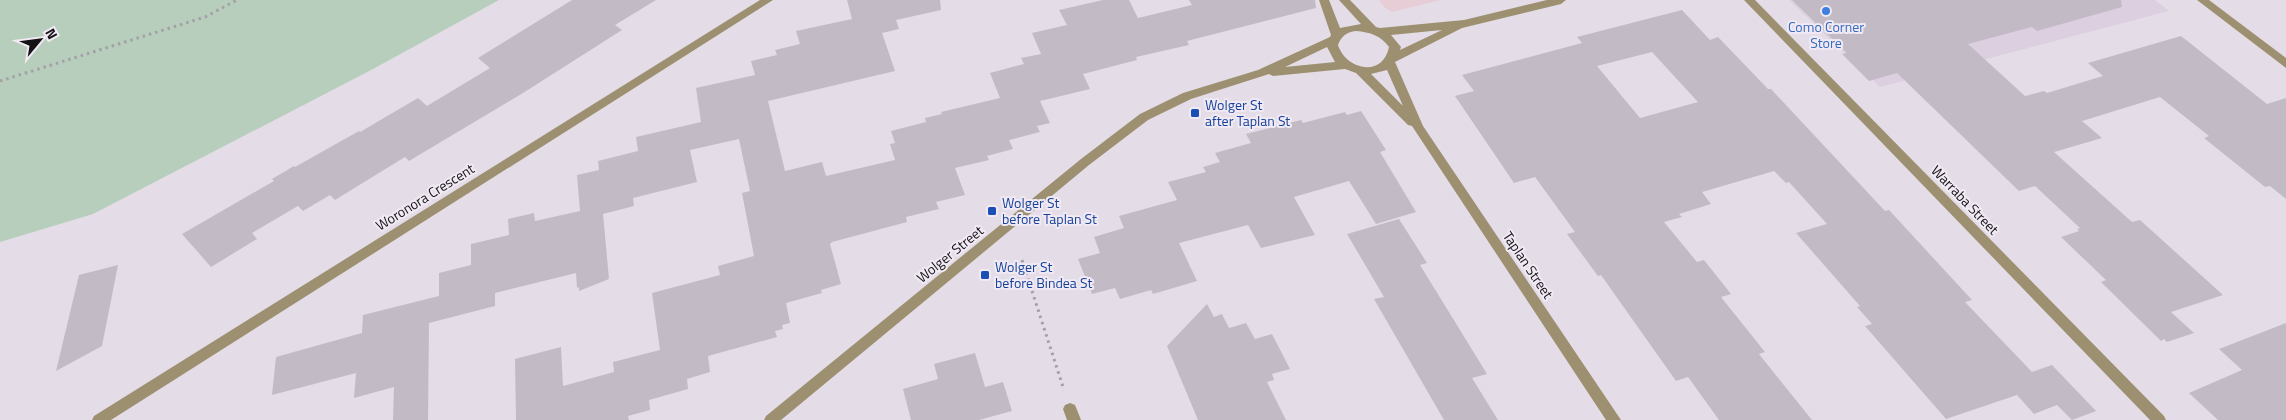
<svg xmlns="http://www.w3.org/2000/svg" width="2286" height="420" font-family="'Titillium Web',sans-serif">
	<style>
		.built { fill: #dcd0e0 }
		.education { fill: #e7ced6 }
		.green { fill: #b6cebb }
		.building { fill: #c2bbc5; fill-rule: evenodd }
		.lines { fill: none; stroke-linecap: round; stroke-linejoin: round }
		.path { stroke: #a59fa7; stroke-width: 3; stroke-dasharray: 2.5 4; stroke-linecap: butt }
		.minor { fill: #9d9071; fill-rule: evenodd }
		.shop-dot { fill: #3f7fe0; stroke: #f1eaf4; stroke-width: 2 }
		.transit-dot { fill: #1a4fb4; stroke: #f1eaf4; stroke-width: 2 }
		.labels { text-anchor: middle; stroke-width: 4; stroke-linejoin: round; paint-order: stroke }
		.shop-label { font-size: 14px; fill: #366cbe; stroke: #f1eaf4 }
		.transit-label { font-size: 14px; fill: #164399; stroke: #f1eaf4; text-anchor: start }
		.street-label { font-size: 14px; fill: #141215; stroke: #f1eaf4 }
	</style>
	<rect width="100%" height="100%" fill="#e4dde7"/>
	<!-- built -->
	<polygon class="built" points="1789,0 2155,0 2169,11 1880,87"/>
	<!-- education -->
	<polygon class="education" points="1379,0 1441,0 1392,12 1384,7"/>
	<!-- green -->
	<polygon class="green" points="0,0 499,0 373,69 93,214 0,242"/>
	<!-- building -->
	<g class="building">
		<polygon points="572,0 656,0 615,25 622,30 523,93 409,161 405,157 335,200 330,195 303,211 298,206 252,233 257,239 211,267 182,234 274,181 272,179 294,166 295,167 359,131 360,132 418,98 427,106 490,68 478,58"/>
		<polygon points="847,0 940,0 941,10 896,20 899,29 882,33 895,71 768,101 785,171 822,162 826,176 895,160 890,144 895,143 891,131 926,122 925,118 942,114 941,112 1000,98 990,73 1024,64 1021,58 1041,54 1032,33 1067,25 1059,10 1103,0 1129,0 1138,18 1192,5 1189,0 1315,0 1316,8 1187,41 1189,45 1136,57 1137,60 1083,74 1090,89 1040,101 1050,123 1037,126 1040,132 1009,140 1013,149 987,156 989,160 955,168 965,195 936,202 939,209 906,217 907,222 832,242 830,244 841,284 821,290 822,293 786,303 790,323 782,325 783,329 775,331 777,337 708,356 710,372 687,379 688,389 649,400 650,410 628,416 629,420 516,420 515,359 561,347 563,386 614,372 613,362 660,350 652,293 720,275 718,266 754,256 742,193 750,191 739,139 690,150 697,182 633,198 634,206 603,214 609,279 579,291 579,287 577,288 576,273 495,293 495,306 429,323 428,420 393,420 394,387 354,398 356,373 272,395 276,357 362,333 363,315 439,296 439,273 471,265 471,244 509,235 508,219 534,213 535,221 580,211 577,175 599,170 598,161 638,151 636,137 701,122 696,88 755,75 751,61 777,55 775,50 800,44 796,31 852,19"/>
		<polygon points="1792,0 2121,0 2122,7 2037,31 2032,27 1968,44 2025,96 2044,91 2047,93 2103,76 2088,63 2181,36 2267,104 2286,98 2286,199 2270,186 2265,187 2204,138 2209,136 2160,97 2082,121 2102,138 2054,152 2132,222 2140,220 2223,295 2171,312 2194,333 2167,342 2164,339 2161,341 2101,282 2106,280 2061,237 2079,231 2077,229 2080,228 2035,186 2019,191 1897,73 1869,81 1842,54 1847,53"/>
		<path d="M1682,10L1710,40L1718,37L1768,89H1771L1885,211L1889,210L1972,300L1965,302L2032,372L2052,365L2096,411L2072,420L2057,405L2034,414L2017,395L1946,419L1865,326L1872,324L1857,307L1860,306L1796,233L1827,224L1789,182L1786,183L1774,171L1702,192L1711,204L1679,214L1682,217L1664,222L1697,262L1704,260L1731,294L1721,297L1765,352L1759,354L1812,420H1719L1688,377L1676,381L1601,275L1598,276L1567,234L1575,232L1535,177L1514,183L1455,96L1474,91L1462,75L1582,43L1577,37ZM1652,52L1698,102L1640,118L1597,66Z"/>
		<polygon points="1361,111 1386,150 1380,152 1416,212 1376,224 1349,181 1294,197 1315,235 1261,248 1248,225 1179,243 1197,281 1153,294 1151,290 1120,299 1115,288 1092,294 1078,259 1100,253 1094,237 1124,228 1119,216 1177,200 1168,182 1206,172 1203,167 1220,162 1215,153 1251,143 1246,134 1301,120 1303,123 1345,112 1347,115"/>
		<polygon points="1399,219 1427,263 1420,265 1487,374 1472,378 1498,420 1444,420 1374,299 1384,297 1347,234"/>
		<polygon points="118,265 102,346 56,371 79,275"/>
		<polygon points="1207,304 1214,317 1222,314 1229,328 1246,323 1255,339 1272,334 1290,369 1272,374 1274,380 1267,382 1286,420 1198,420 1167,346"/>
		<polygon points="2286,323 2286,420 2218,420 2189,393 2242,370 2219,349"/>
		<polygon points="975,353 985,387 1003,382 1012,411 979,420 911,420 903,389 938,379 934,364"/>
	</g>
	<g class="lines">
		<!-- path -->
		<g class="path">
			<polyline points="0,81 205,17 237,0"/>
			<polyline points="1022,260 1064,390"/>
		</g>
		<!-- minor -->
		<g class="minor">
			<polygon points="760,0 773,0 111,420 92,420 94,416"/>
			<path d="M1319,0H1329L1340,28L1361,24L1339,0H1350L1376,27L1380,28L1464,20L1547,0H1566L1561,4L1462,28L1395,62L1423,126L1621,420H1606L1412,126L1408,125L1356,73L1345,69L1273,76L1269,74L1191,99L1148,120L1089,165L781,420H764L766,416L1081,159L1140,114L1183,93L1258,70L1330,37L1331,35ZM1442,30L1400,50L1401,47L1391,35ZM1356,31C1370,32 1381,36 1389,47C1383,78 1346,70 1338,45C1341,36 1347,32 1356,31ZM1327,47L1335,62L1285,67ZM1387,70L1403,106L1371,74Z"/>
			<polygon points="1744,0 1755,0 2164,416 2166,420 2150,420"/>
			<polygon points="2197,0 2209,0 2286,58 2286,68"/>
			<polygon points="1070,403 1075,405 1081,420 1067,420 1063,409 1065,405"/>
		</g>
	</g>
	<!-- markers -->
	<circle class="shop-dot" cx="1826" cy="11" r="5"/>
	<g class="transit-dot">
		<rect x="1190" y="108" width="10" height="10" rx="2.5"/>
		<rect x="987" y="206" width="10" height="10" rx="2.5"/>
		<rect x="980" y="270" width="10" height="10" rx="2.5"/>
	</g>
	<g class="labels">
		<!-- shop labels -->
		<g class="shop-label">
			<text x="1826" y="32">Como Corner<tspan x="1826" dy="16">Store</tspan></text>
		</g>
		<!-- transit labels -->
		<g class="transit-label">
			<text x="1205" y="110">Wolger St<tspan x="1205" dy="16">after Taplan St</tspan></text>
			<text x="1002" y="208">Wolger St<tspan x="1002" dy="16">before Taplan St</tspan></text>
			<text x="995" y="272">Wolger St<tspan x="995" dy="16">before Bindea St</tspan></text>
		</g>
		<!-- street labels -->
		<g class="street-label">
			<text transform="translate(425 197) rotate(-32)" y="5">Woronora Crescent</text>
			<text transform="translate(1965 200) rotate(46)" y="5">Warraba Street</text>
			<text transform="translate(950 254) rotate(-39)" y="5">Wolger Street</text>
			<text transform="translate(1528 265) rotate(56)" y="5">Taplan Street</text>
		</g>
	</g>
	<!-- north arrow -->
	<g transform="translate(40 40) rotate(61)" stroke="#f1eaf4" stroke-width="4" paint-order="stroke">
	<path d="M0-4L9 19L0 12L-9 19Z" fill="#141215"/>
	<text y="-8" font-size="14" font-weight="bold" text-anchor="middle" fill="#141215">N</text>
	</g>
</svg>
